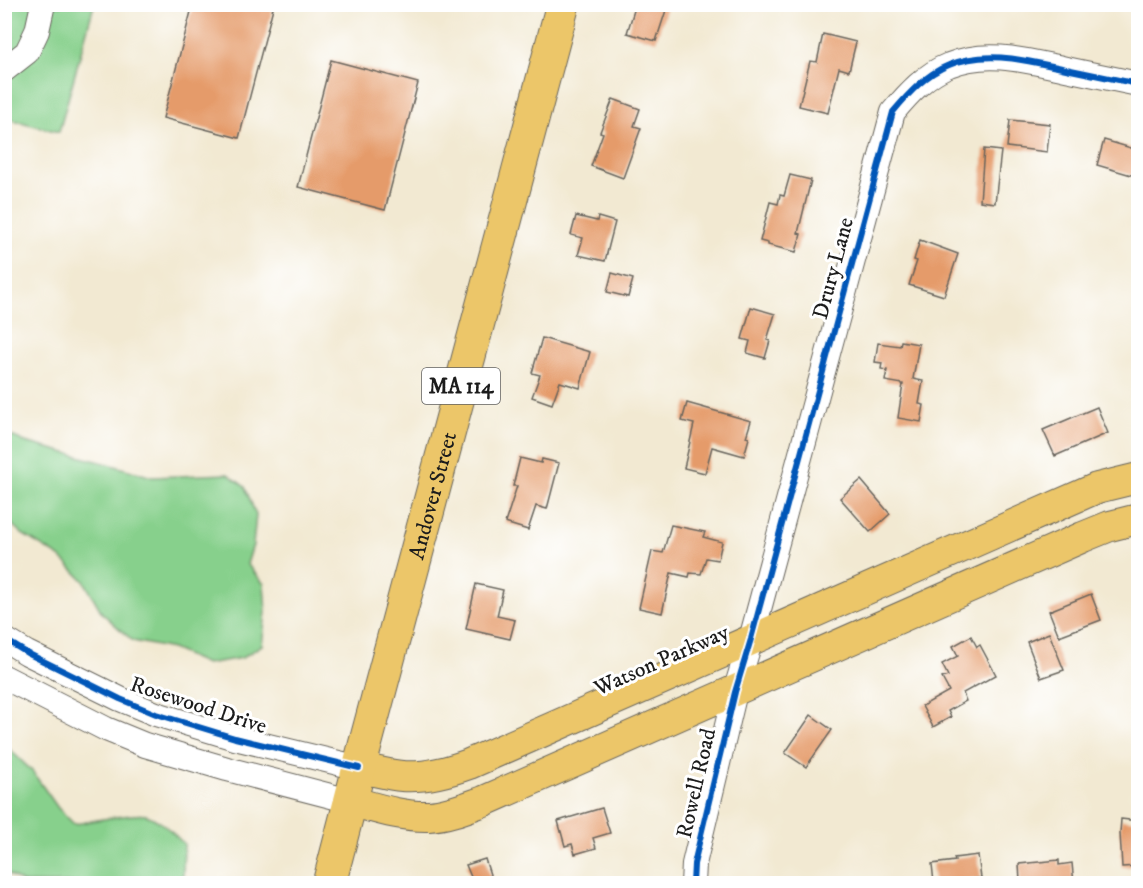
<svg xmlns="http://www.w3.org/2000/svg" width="1143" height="888" font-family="'IM FELL DW Pica',serif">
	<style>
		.green { fill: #87d08c; stroke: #527654; stroke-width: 1.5 }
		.building { fill: #e59b6b }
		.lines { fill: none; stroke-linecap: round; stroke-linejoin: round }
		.minor-casing { stroke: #67645c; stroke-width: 26 }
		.major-casing { stroke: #67645c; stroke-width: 32 }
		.highway-casing { stroke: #67645c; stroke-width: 35 }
		.minor { stroke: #fff; stroke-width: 24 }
		.major { stroke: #ecc669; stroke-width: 30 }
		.highway { stroke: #ecc669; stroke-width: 33 }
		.cycleway-casing { stroke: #fff; stroke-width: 10 }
		.cycleway { stroke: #0057b8; stroke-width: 6 }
		.labels { text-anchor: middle; stroke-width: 6; stroke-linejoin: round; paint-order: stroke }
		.shield { fill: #fff; stroke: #606060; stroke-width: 1.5 }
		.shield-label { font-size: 21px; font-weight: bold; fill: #1c1c1c }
		.street-label { font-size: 22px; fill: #1c1c1c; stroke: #fff }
	</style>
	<rect width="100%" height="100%" fill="#fff"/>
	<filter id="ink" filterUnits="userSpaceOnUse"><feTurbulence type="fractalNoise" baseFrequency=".0167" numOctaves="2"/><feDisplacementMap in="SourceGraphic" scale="12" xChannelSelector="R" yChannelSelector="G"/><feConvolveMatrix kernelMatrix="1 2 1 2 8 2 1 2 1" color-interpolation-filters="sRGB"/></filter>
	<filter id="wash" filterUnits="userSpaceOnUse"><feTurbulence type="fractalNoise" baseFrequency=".008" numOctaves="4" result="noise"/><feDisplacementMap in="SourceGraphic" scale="24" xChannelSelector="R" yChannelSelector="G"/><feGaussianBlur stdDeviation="1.35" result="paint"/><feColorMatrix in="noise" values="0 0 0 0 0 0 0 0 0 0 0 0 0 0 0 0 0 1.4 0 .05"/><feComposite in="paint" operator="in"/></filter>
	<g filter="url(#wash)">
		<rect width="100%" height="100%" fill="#f2e9d2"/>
		<!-- green -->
		<g class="green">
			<polygon points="4,5 94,5 59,132 5,118"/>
			<polygon points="5,433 25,442 112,465 152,477 228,474 245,487 256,515 253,545 247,564 264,584 266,612 262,645 242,658 206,664 172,649 133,641 102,613 84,581 60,557 22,534 5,518"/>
			<path d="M4,744L32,771L58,808L74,824C88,822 135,812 146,815C161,820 173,833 184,844L183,875L179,883H23L5,872Z"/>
		</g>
		<g id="blocks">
			<!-- building -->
			<g class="building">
				<polygon points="193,4 274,4 239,138 163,118"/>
				<polygon points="636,4 668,4 656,41 627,33"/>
				<polygon points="823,34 856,42 849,71 839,68 828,113 799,106 810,61 817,62"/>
				<polygon points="331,60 418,83 385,210 298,187"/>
				<polygon points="613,99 640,109 634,126 641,128 623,178 591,166 603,133 600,132"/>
				<polygon points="1010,120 1050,124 1047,152 1007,147"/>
				<polygon points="1104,140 1138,150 1138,177 1097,165"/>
				<polygon points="984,149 1001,151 995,203 980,201"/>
				<polygon points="790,175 811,180 798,233 801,234 796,252 768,245 768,243 760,241 770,202 778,204 780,195 784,196"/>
				<polygon points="576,216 597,221 598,217 615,222 605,261 578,255 583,238 571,235"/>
				<polygon points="920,240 958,254 944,296 909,285 917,261 914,260"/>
				<polygon points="612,273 633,279 628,297 607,292"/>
				<polygon points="751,307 775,314 767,340 770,341 765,358 747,353 750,341 742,339"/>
				<polygon points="542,338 590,352 580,388 560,382 552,404 532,397 540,375 532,373"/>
				<polygon points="901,341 919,344 913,379 923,381 919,404 924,405 921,422 898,418 903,384 885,381 887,370 881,369 882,363 875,362 878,343 900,346"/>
				<polygon points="687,403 751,421 746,437 749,438 744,456 712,447 705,473 684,468 694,424 682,421"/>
				<polygon points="1097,407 1108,433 1055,456 1043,430"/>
				<polygon points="520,458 541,463 542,459 559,463 547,509 536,506 528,530 505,523 517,486 513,486"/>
				<polygon points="861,480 890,514 870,532 840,498"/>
				<polygon points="671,525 705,532 703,537 722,542 718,560 706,558 701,574 690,573 689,577 671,573 662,613 639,608 652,551 663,553"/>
				<polygon points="476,584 503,590 497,616 515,620 510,639 466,629"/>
				<polygon points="1091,594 1101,620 1059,636 1049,611"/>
				<polygon points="1049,633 1064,670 1041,678 1027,642"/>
				<polygon points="971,636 977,647 980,645 996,675 963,693 966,701 948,711 951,717 933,727 922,706 949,691 942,678 948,676 942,664 958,656 953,646"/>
				<polygon points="811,715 832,730 806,767 785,753"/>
				<polygon points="602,808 610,833 593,838 596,848 575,854 572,844 565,846 558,821"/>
				<polygon points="1121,819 1138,821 1138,866 1122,867 1120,833"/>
				<polygon points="978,855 981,878 934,883 932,864 955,861 954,858"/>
				<polygon points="485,859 493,884 474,884 466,865"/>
				<polygon points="1059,860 1059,865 1072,863 1074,884 1028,884 1027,881 1020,882 1019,864"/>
			</g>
		</g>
	</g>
	<g filter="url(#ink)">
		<use href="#blocks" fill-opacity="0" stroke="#67645c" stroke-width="1.5"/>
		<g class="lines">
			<!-- minor casing -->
			<g class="minor-casing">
				<g id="minor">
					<polyline points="4,70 27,52 37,31 43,4"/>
					<polyline points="4,639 27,653 120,699 156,714 235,738 359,768"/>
					<polyline points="4,677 106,729 145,745 227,769 350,801"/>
					<path d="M693,884L694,864L735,692L751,639L893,112C908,94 926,74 949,65C987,49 1028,61 1066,69C1090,74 1114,79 1138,84"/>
				</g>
			</g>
			<!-- major casing -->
			<g class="major-casing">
				<g id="major">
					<path d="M359,768C373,770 388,775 402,776C425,778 447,772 469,764L1097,488L1138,478"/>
					<path d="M350,801C376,808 402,817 429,816C448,815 467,807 484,801L1083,537L1110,526L1138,519"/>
				</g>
			</g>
			<!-- highway casing -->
			<g class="highway-casing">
				<g id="highway">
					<path id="s1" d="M329,884L359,768L563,4"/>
				</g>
			</g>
			<!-- minor -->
			<use href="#minor" class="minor"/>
			<!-- major -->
			<use href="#major" class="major"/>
			<!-- highway -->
			<use href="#highway" class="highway"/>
			<!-- cycleway casing -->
			<g class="cycleway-casing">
				<g id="cycleway">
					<polyline points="4,639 27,653 120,699 156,714 235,738 359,768"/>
					<path d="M693,884L694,864L735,692L751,639L893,112C908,94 926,74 949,65C987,49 1028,61 1066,69C1090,74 1114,79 1138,84"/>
				</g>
			</g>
			<!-- cycleway -->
			<use href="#cycleway" class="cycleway"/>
		</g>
	</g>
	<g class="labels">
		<!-- shield labels -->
		<rect class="shield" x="422" y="368" width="78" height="36" rx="4.5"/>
		<g class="shield-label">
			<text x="461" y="393">MA 114</text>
		</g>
		<!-- street labels -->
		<g class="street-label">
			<text transform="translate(832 268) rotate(-75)" y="8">Drury Lane</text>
			<text dy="8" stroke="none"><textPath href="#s1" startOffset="402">Andover Street</textPath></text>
			<text transform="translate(661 659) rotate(-24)" y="8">Watson Parkway</text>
			<text transform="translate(199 704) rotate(18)" y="8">Rosewood Drive</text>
			<text transform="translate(695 783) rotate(-77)" y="8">Rowell Road</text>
		</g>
	</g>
	<!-- margin -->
	<rect width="1143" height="888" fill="none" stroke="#fff" stroke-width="24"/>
</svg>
